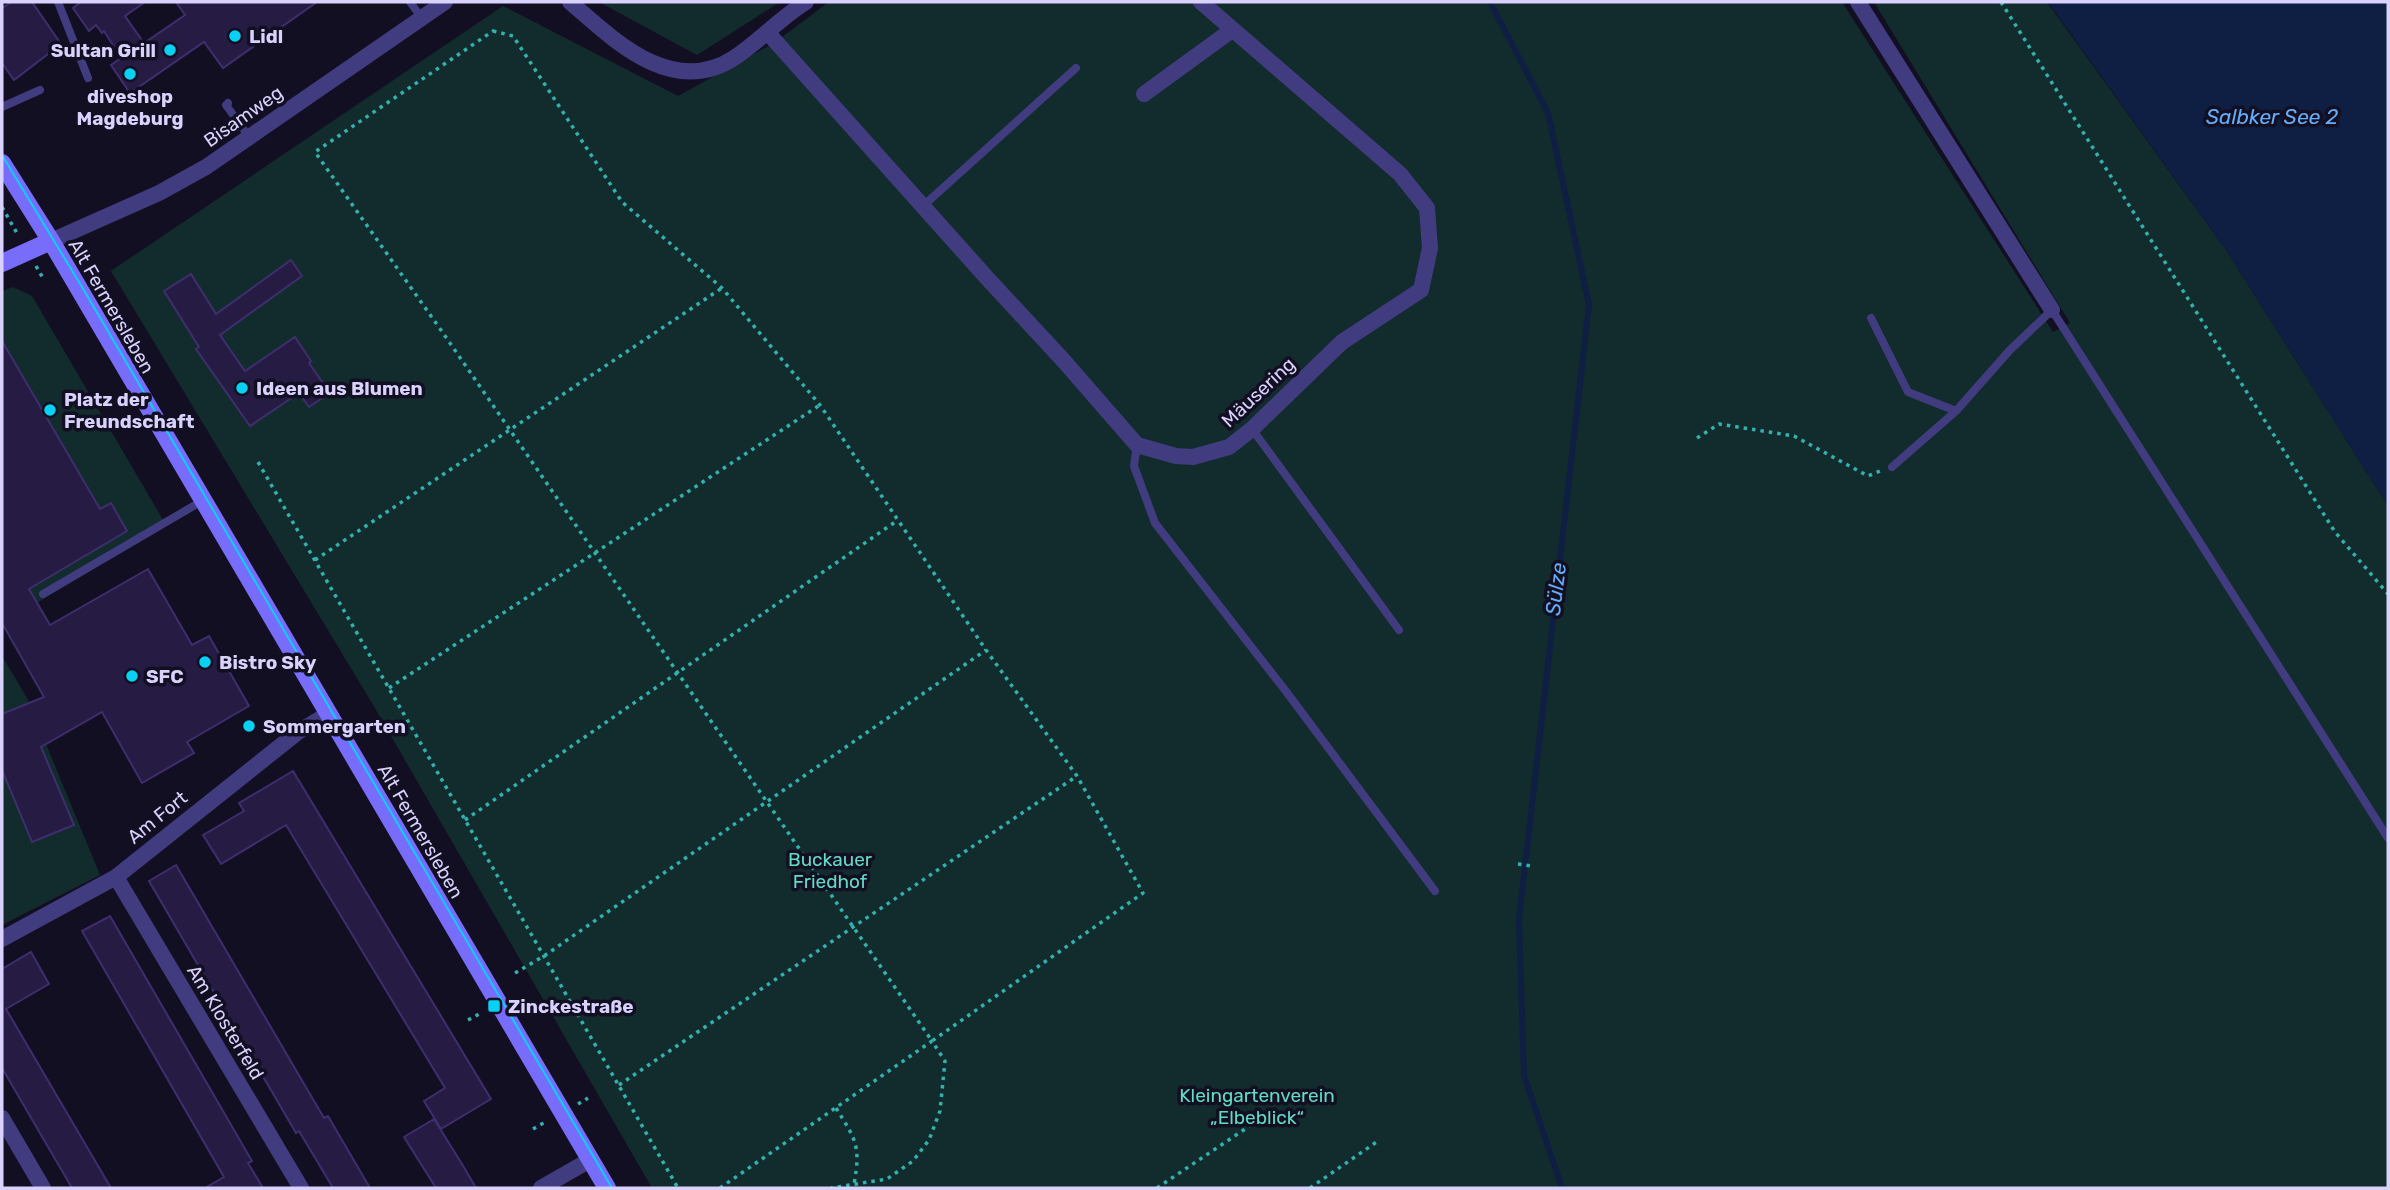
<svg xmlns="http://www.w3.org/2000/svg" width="2390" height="1190" viewBox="0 0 2390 1190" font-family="Rubik,sans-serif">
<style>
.green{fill:#122c2d}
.water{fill:#0e1f43}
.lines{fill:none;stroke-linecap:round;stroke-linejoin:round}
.stream{stroke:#0e1f43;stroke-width:6}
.building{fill:#261c43;stroke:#3e2e6e;stroke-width:2}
.path{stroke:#33b1af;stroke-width:3.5;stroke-dasharray:3.5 5;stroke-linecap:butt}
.lane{stroke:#413c80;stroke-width:8}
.street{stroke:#413c80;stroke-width:16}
.secondary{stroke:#776dfa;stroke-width:18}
.tram{stroke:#09d1f3;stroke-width:2}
.poi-dot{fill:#09d1f3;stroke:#130f23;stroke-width:2.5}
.labels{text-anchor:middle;stroke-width:7;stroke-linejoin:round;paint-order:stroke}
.poi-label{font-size:19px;font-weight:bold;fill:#d9d2fd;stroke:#130f23;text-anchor:start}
.street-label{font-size:19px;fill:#d9d2fd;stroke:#130f23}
.park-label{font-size:19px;fill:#61dbc2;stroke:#130f23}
.water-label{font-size:21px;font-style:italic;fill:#64adf9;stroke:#130f23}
</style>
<rect width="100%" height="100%" fill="#130f23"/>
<path class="green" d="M599,2H780L697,55Z
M829,2H1842L2053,332L2070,323L1874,2H2047L2226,250L2388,506V1188H652L372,703L111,271L503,6L678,96L774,43Z
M13,287L32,296L166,525L2,624V291Z
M2,656L27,698L100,875L2,925Z"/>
<path class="water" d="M2048,2H2388V506L2226,250Z"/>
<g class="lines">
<path class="stream" d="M1490,2L1548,113L1589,305L1519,919L1524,1075L1562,1188"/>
</g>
<path class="building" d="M12,2H32L61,44L14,80L2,63V8Z
M81,2H145L125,16L144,43L185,15L176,2H317L223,68L204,42L130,93L111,65L121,58L104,31L102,33L96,25L89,31L73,8Z
M291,260L302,276L220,335L245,371L295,337L311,361L309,363L330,393L309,407L299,393L250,426L196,349L199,347L164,291L191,274L216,314Z
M2,341L100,509L111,503L127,531L29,589L50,625L148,569L192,645L209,636L249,706L187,742L194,753L142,783L102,712L41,747L74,825L32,842L2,770V714L44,697L2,623Z
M293,771L491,1099L441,1129L424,1101L445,1088L286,825L221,864L203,835L244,811L239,803Z
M176,865L324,1118L328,1116L370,1188H333L299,1131L296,1133L149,881Z
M110,916L252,1161L248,1163L263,1188H205L224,1177L82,931Z
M31,952L49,984L6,1009L111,1188H72L2,1068V969Z
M434,1119L462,1164L476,1188H436L404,1137Z"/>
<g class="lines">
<path class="path" d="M2001,2L2335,532L2388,594
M493,31L513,36L622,202L722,288L820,405L986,650L1077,776L1143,893L932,1041L443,333L315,152Z
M2,207L18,235
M36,266L44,280
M1697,438L1719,424L1794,436L1868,476L1880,471
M258,462L678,1188
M315,560L722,288
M389,688L820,405
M465,820L898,520
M1518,864L1532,866
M515,973L544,956L986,650
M468,1020L483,1012
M619,1085L1077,776
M578,1104L588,1098
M836,1108C856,1140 861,1146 854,1184
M533,1129L547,1121
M720,1188L932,1041L945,1061L940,1111L929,1140L913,1161L887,1179L831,1188
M1157,1188L1260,1119
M1310,1188L1378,1141"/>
<path class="lane" d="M58,2L88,78
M410,2L421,17
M228,103L226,105L249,137
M2,107L40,90
M923,206L1076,68
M1871,318L1908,392L1956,411
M1252,429L1399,630
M1137,445L1134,466L1155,523L1288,694L1435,891
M1892,467L1956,411L2010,350L2052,310L2388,838
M43,594L202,501"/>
<path class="street" d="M570,2C614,40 672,98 734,58C760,41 780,18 806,2
M1858,2L2052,310
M768,33L987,278L1063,360L1137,445L1176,456L1193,457L1229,447L1252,429L1342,342L1421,290L1430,248L1427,208L1400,174L1201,2
M1144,94L1232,30
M51,241L159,193L206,167L445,2
M116,877L301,1188
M2,939L116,877L298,732L328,714
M2,1118L43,1188
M541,1188L590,1160"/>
<path class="secondary" d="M2,163L51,241L607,1188
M2,263L51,241"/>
<path class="tram" d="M2,155L82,287L612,1188"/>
</g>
<g class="poi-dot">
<circle cx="235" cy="36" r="7"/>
<circle cx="170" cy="50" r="7"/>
<circle cx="130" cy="74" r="7"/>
<circle cx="242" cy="388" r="7"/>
<circle cx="50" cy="410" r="7"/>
<circle cx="205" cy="662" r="7"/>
<circle cx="132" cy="676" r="7"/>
<circle cx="249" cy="726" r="7"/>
<rect x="487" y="999" width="14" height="14" rx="3.5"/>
</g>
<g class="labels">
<g class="poi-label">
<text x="249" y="43">Lidl</text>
<text x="156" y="57" text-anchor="end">Sultan Grill</text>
<text x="130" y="103" text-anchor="middle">diveshop<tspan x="130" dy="22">Magdeburg</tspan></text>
<text x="256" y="395">Ideen aus Blumen</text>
<text x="64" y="406">Platz der<tspan x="64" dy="22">Freundschaft</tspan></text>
<text x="219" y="669">Bistro Sky</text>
<text x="146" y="683">SFC</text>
<text x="263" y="733">Sommergarten</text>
<text x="508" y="1013">Zinckestraße</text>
</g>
<g class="street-label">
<text transform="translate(243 116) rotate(-35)" y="7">Bisamweg</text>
<text transform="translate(112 306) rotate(60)" y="7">Alt Fermersleben</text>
<text transform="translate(1258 392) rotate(-43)" y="7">Mäusering</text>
<text transform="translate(157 817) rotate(-39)" y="7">Am Fort</text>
<text transform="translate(421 831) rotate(60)" y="7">Alt Fermersleben</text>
<text transform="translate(226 1022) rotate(59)" y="7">Am Klosterfeld</text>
</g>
<g class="park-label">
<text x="830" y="866">Buckauer<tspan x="830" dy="22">Friedhof</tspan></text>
<text x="1257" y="1102">Kleingartenverein<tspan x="1257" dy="22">„Elbeblick“</tspan></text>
</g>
<g class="water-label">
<text x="2272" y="124">Salbker See 2</text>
<text transform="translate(1556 589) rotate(-83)" y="7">Sülze</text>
</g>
</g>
<rect width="2390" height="1190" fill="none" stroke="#d9d2fd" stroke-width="7"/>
</svg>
